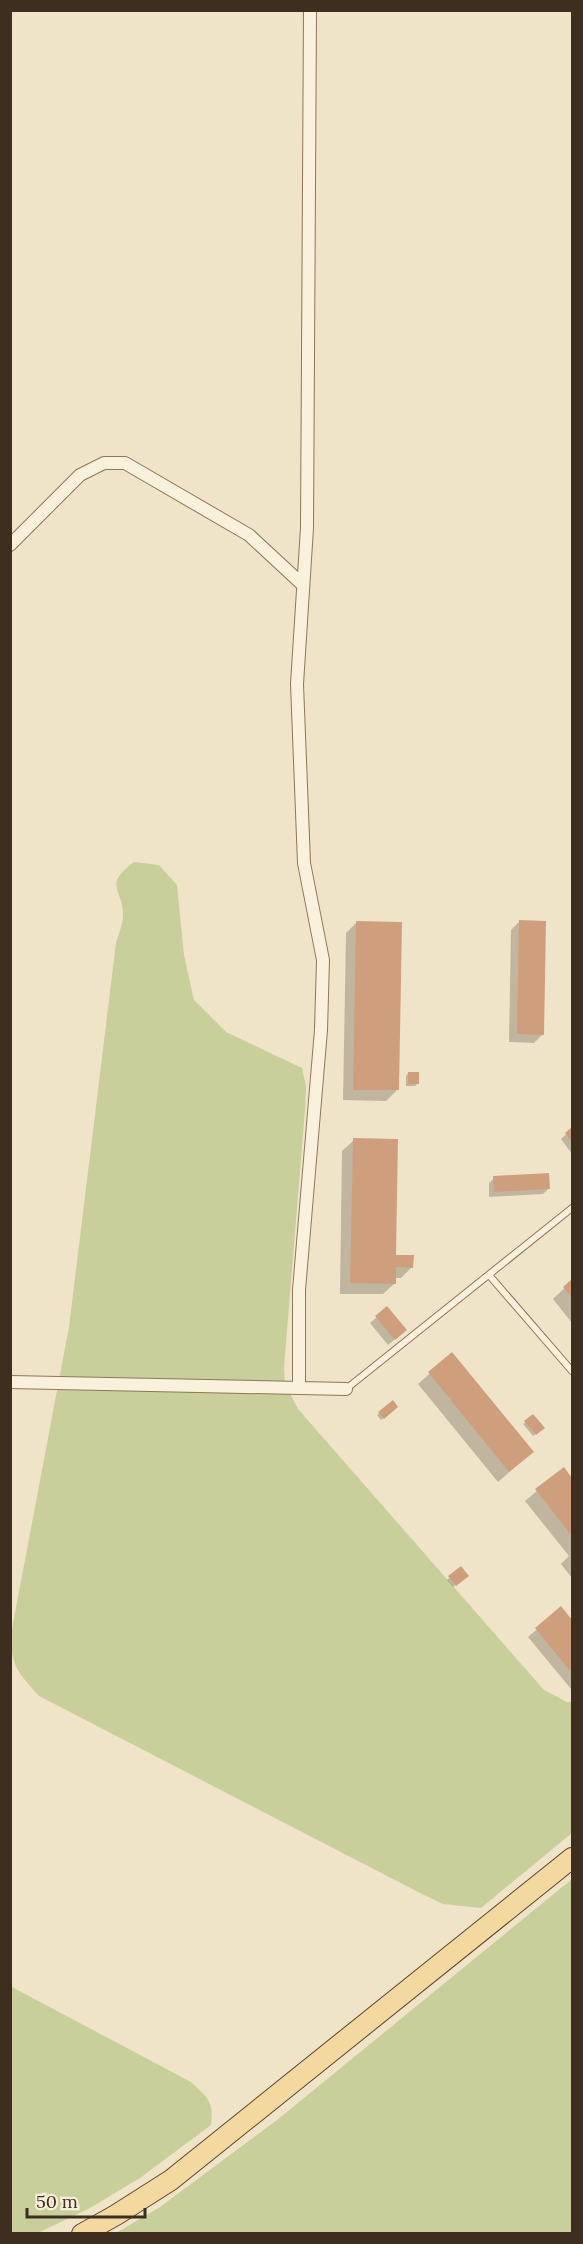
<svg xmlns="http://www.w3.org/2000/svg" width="583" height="2244" viewBox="0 0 583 2244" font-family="Lora,serif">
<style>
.green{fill:#c9cf9b}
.shadow{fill:#0003}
.building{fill:#cf9f7d}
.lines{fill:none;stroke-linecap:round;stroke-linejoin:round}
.lane-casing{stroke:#8d765c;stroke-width:8}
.street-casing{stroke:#8d765c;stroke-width:14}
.primary-casing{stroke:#5b4430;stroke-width:22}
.lane{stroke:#faf1dc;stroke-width:6}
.street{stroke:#faf1dc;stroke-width:12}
.primary{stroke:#f3d9a0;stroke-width:20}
</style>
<rect width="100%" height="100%" fill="#f0e4c8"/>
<path class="green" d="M134,862L159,865L177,885L184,955L194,1000L226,1032L302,1068L306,1086L305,1110L284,1368L285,1384L298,1409L544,1690L567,1702H572V1833L481,1908L443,1904L422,1894L39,1696C18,1672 11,1667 11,1634L69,1327L116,943C118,935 123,924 123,915C123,888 102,886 134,862Z
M572,1879V2233H116L160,2207L277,2120Z
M10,1986L191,2082C208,2098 214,2101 211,2125L140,2178L90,2208L38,2233H11Z"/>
<path class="shadow" d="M357,922L397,1090L386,1101L343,1100L346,933Z
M519,922L543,1034L534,1043L509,1042L511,930Z
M408,1073L417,1084L415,1086H406V1076Z
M572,1129V1154L561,1139Z
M354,1140L395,1256L412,1267L401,1278H395V1283L383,1294H340L342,1151Z
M494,1178L549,1188L543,1194L489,1197V1183Z
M572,1281V1323L553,1299Z
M387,1308L400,1335L388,1345L370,1323Z
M452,1354L532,1452L498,1482L418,1384Z
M392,1402L394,1409L381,1420L377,1415Z
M533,1416L543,1428L533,1436L523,1424Z
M563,1469L572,1480V1578L561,1564L569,1556L525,1501Z
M461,1568L467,1576L453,1587L447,1580Z
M561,1609L572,1623V1688L571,1689L528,1637Z"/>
<path class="building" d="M519,920L546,921L544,1035L517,1034Z
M356,921L402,922L399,1090H353Z
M408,1072H419V1084H408Z
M572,1127V1142L565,1133Z
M353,1138L398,1139L396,1255H414L413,1268L396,1267V1284L350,1283Z
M549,1173L550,1189L494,1192L493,1176Z
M572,1279V1298L563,1287Z
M387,1306L407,1330L395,1340L375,1316Z
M452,1352L534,1452L509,1472L428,1372Z
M393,1400L398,1407L384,1419L378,1412Z
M533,1414L545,1428L536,1435L524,1421Z
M564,1467L572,1478V1536L535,1489Z
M461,1566L469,1576L456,1586L448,1576Z
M561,1606L572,1620V1673L535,1628Z"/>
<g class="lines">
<defs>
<path id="lane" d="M489,1275L572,1371
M346,1389L572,1208"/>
<path id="street" d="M10,545L80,475L104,463H125L249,535L303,585
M10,1382L346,1389
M299,1388V1290L321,1030L323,960L304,863L297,684L307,528L310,10"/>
<path id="primary" d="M82,2234L116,2215L171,2180L572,1858"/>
</defs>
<use href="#lane" class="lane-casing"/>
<use href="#street" class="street-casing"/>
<use href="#primary" class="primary-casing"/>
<use href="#lane" class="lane"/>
<use href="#street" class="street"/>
<use href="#primary" class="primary"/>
</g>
<rect width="583" height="2244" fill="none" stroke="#3d2e20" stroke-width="24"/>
<path d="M27 2208v9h118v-9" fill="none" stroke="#3d2e20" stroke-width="3"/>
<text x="36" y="2208" font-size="18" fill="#3d2e20" stroke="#f7eed8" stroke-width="4.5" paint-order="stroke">50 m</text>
</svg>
